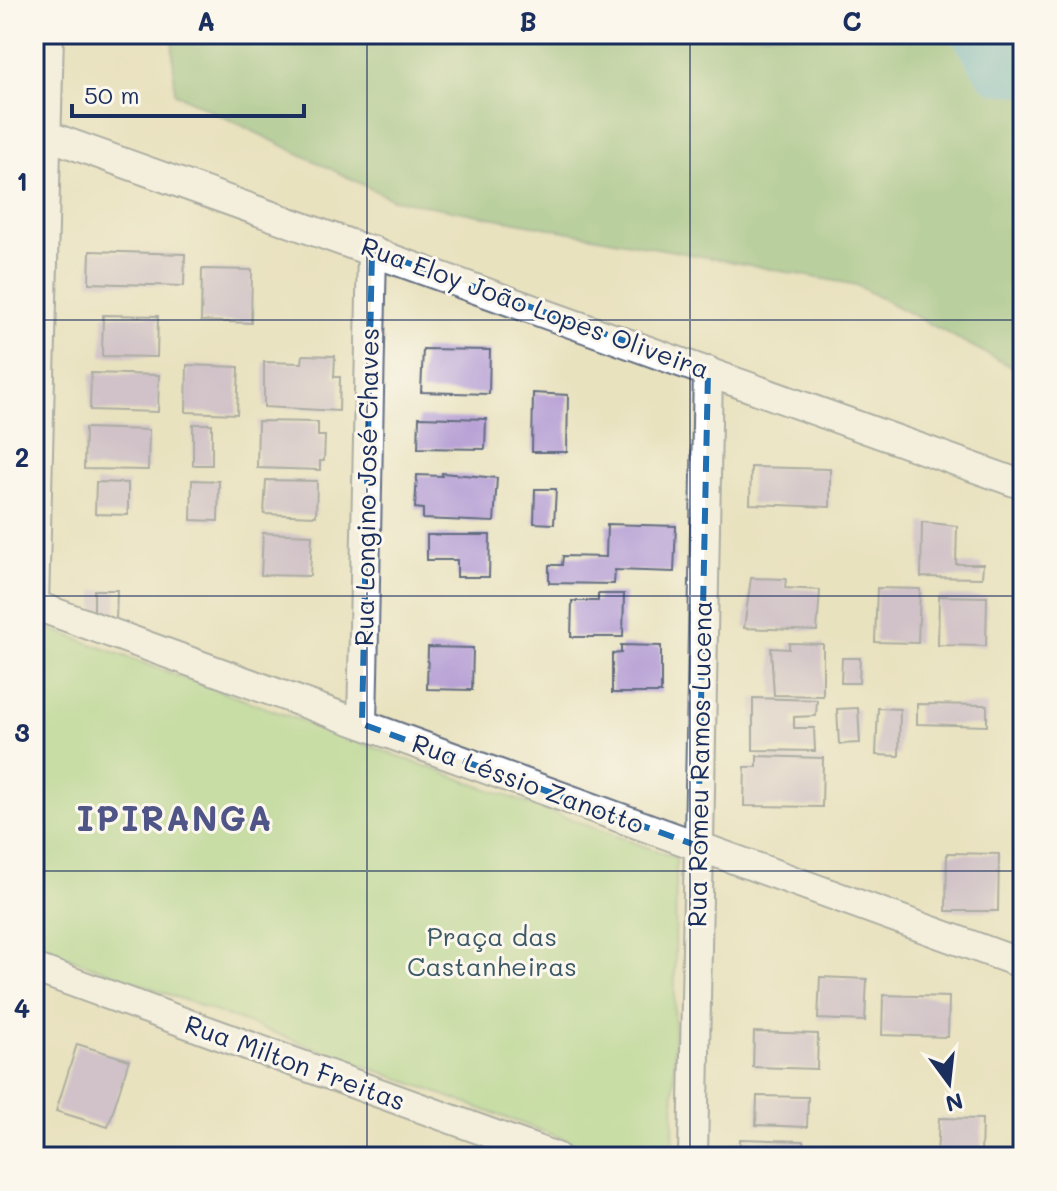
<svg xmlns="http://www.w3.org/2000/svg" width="1057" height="1191" viewBox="0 0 1057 1191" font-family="Mali,sans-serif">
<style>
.green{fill:#a1d788;stroke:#5e8373;stroke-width:2}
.forest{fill:#80b874;stroke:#4e7469;stroke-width:2}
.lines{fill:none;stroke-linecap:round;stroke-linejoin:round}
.river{stroke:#51afcf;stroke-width:56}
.building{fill:#b39bd4}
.street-casing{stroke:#636e80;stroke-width:32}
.street{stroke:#fff;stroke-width:28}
.marked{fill:none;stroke:#1f6fb2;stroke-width:6;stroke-dasharray:16 10;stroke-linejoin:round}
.grid{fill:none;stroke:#1b2f5e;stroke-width:2;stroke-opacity:0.55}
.labels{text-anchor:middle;stroke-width:6;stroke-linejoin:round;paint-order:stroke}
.street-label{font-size:26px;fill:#1b2f5e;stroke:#fbf7ec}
.park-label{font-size:26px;fill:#3c5968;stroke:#fbf7ec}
.district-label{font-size:34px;font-weight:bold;letter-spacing:2px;fill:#505587;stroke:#fbf7ec}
.neatline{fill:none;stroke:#1b2f5e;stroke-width:3}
.grid-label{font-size:26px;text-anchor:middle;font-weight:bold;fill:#1b2f5e}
</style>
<rect width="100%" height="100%" fill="#fbf7ec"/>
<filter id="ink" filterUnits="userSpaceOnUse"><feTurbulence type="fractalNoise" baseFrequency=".0125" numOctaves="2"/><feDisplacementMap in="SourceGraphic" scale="16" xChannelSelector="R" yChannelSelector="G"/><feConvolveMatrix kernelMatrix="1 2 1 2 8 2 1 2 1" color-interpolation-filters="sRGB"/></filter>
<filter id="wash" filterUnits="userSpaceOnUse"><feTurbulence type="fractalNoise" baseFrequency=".006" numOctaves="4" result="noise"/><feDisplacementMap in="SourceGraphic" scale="32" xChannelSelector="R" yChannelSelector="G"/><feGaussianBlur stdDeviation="1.8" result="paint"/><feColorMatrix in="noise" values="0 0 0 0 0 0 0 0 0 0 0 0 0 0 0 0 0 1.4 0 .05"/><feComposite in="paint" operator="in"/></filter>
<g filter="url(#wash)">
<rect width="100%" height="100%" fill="#e9e2bf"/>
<path class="green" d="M34,623L676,858L673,1157H613L34,945Z"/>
<path class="forest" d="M172,34H1023V373L856,285L392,199L175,93Z"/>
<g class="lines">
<path class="river" d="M981,34L1001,67L1023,68"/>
</g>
<g id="blocks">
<path class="building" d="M90,251L185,254L184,286L89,283Z
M202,269L252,270L251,323L201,321Z
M103,315L158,316L157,357L102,356Z
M423,349L490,350L489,394L421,392Z
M303,355L335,356L334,377H340L339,411L264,407V362L302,363Z
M187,365L239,367L237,414L186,412Z
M91,373L159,375L158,412L90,410Z
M533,393L568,395L567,452H532Z
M419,417L486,419L485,449L418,448Z
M258,421L318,422V436H325L324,461H320V470L257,468Z
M193,424H212V465H193Z
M85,428L149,430L148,470L84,469Z
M751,467L830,469V507L750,504Z
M442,473L497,478L494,522L423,519V509L415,508L417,475L442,476Z
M192,480L219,481L218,521L191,520Z
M266,480L317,481L316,516L264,514Z
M96,482L128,483V515L95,514Z
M535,489H556L554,524L534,523Z
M922,522L957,526L956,564H983L982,578L921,577Z
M607,524L676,526L674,572L615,570L614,584L549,583V565H562L563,556L606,557Z
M263,533L312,535L310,576L261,575Z
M427,535H490L489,577H457V560H427Z
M751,578L786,579L785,588L820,590L817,631L744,628Z
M877,588L920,589L918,643L875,642Z
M94,590H117L116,621L94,620Z
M598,594H624L623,637H571L572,601H598Z
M939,596L987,597L986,646L938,645Z
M789,643L823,644V696L774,695L771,648L789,649Z
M621,645L661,646V693H612V654L621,653Z
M428,647L473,648L472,690L427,689Z
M842,658H860L859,683H841Z
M753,698L817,700L816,716L794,717V728H814L815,751L753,750Z
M917,704L987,705V726L917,724Z
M858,708L860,743L839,744L837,709Z
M878,708L900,709L899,756L876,755Z
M757,756L823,758L822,807L744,806L745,767H757Z
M947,853L999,854L998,911H946Z
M820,977L867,979L865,1021L818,1019Z
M883,995L949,997L948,1037L882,1035Z
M754,1032L818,1034L817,1069L753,1067Z
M77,1044L129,1060L108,1127L56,1111Z
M757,1096L808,1097L807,1127L756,1125Z
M939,1118L982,1119L981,1157H937Z
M740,1139L804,1141L803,1157H740Z"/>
</g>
</g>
<g filter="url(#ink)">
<use href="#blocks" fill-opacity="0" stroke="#636e80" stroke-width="2"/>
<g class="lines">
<defs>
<path id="street" d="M46,135L1023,485
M34,605L1023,964
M34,605L49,34
M362,724L372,250
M34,968L556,1157
M693,1157L708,371"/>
</defs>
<use href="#street" class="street-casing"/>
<use href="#street" class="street"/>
</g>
</g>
<path d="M0 0H1057V1191H0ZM372,250L708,371L698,846L362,724Z" fill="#e9e2bf" fill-opacity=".55" fill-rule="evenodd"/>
<path class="marked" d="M372,250L708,371L698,846L362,724Z"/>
<path class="grid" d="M367,34V1157M690,34V1157M34,320H1023M34,596H1023M34,871H1023"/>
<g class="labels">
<g class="street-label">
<text transform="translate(535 308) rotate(20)" y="9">Rua Eloy João Lopes Oliveira</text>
<text transform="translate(367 487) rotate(-89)" y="9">Rua Longino José Chaves</text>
<text transform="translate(700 764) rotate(-89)" y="9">Rua Romeu Ramos Lucena</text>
<text transform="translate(528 784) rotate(20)" y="9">Rua Léssio Zanotto</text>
<text transform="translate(295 1063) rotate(20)" y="9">Rua Milton Freitas</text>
</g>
<g class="park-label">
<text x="492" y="946">Praça das<tspan x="492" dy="30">Castanheiras</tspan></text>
</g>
<g class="district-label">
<text x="175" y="831">IPIRANGA</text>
</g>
</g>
<rect width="1057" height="1191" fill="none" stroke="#fbf7ec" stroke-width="88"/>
<g transform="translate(949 1083) rotate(165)" stroke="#fbf7ec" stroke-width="6" paint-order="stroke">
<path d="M0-6L14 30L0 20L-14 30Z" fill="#1b2f5e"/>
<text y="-12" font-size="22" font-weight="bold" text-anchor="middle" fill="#1b2f5e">N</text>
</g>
<path d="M72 104v12h232v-12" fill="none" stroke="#1b2f5e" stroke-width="4"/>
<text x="84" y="104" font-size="24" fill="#1b2f5e" stroke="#fbf7ec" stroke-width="6" paint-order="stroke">50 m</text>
<rect x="44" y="44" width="969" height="1103" class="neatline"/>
<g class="grid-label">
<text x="206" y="31">A</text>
<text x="528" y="31">B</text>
<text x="852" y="31">C</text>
<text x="22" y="191">1</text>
<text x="22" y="467">2</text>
<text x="22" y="742">3</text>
<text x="22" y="1018">4</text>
</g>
</svg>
